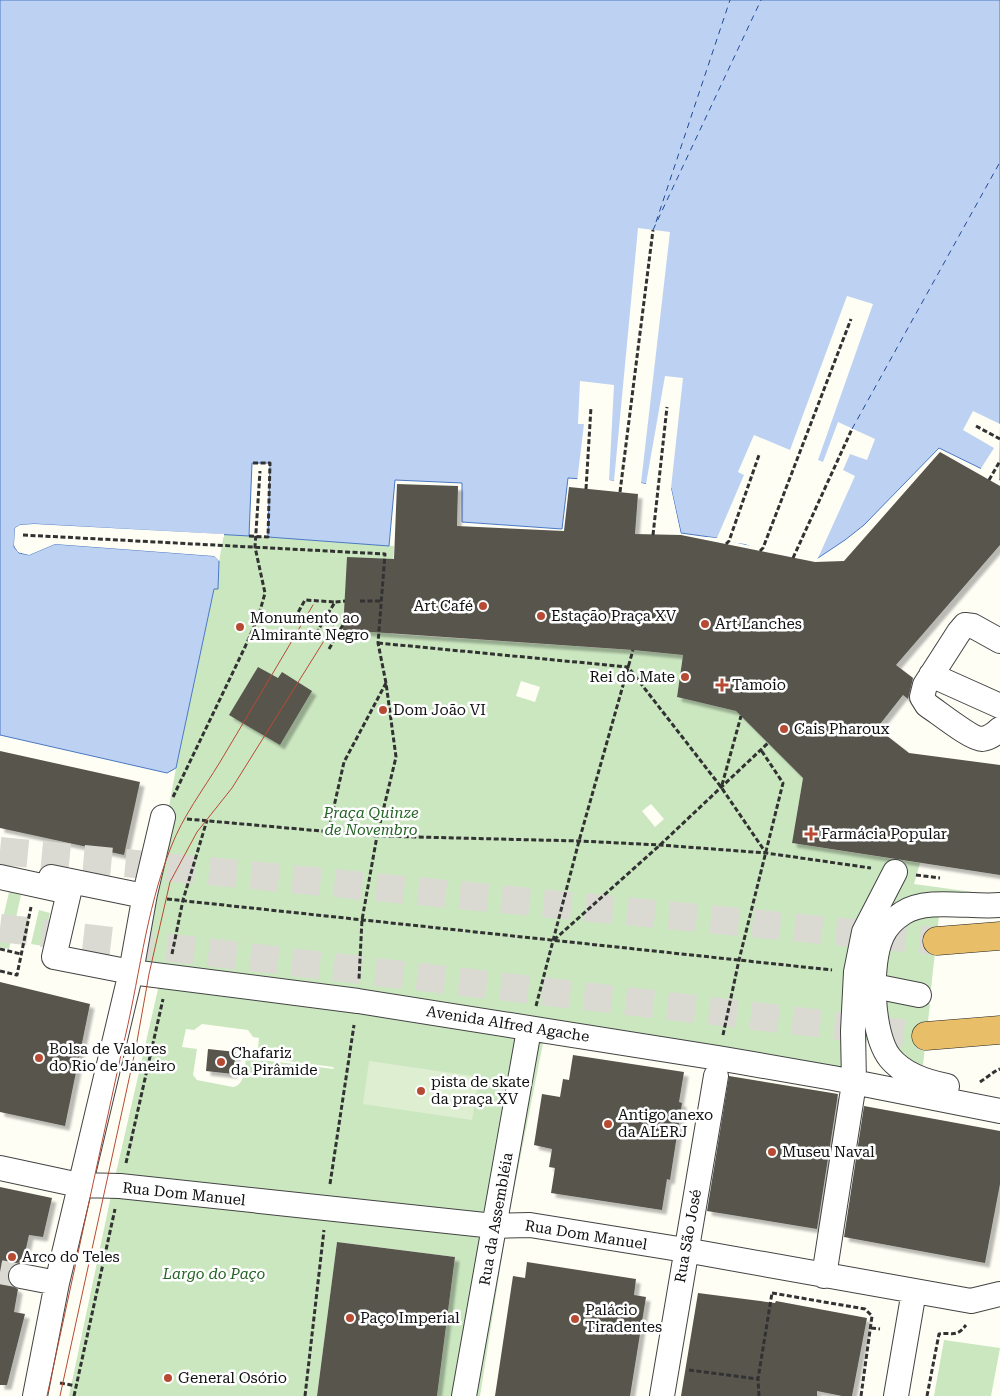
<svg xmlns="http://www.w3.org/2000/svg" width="1000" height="1396" viewBox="0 0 1000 1396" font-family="'Roboto Serif',serif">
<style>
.green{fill:#cbe7c0;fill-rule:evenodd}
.pitch{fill:#deefd1}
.water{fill:#bdd2f2;stroke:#4a78c3}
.pier{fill:#fefef5}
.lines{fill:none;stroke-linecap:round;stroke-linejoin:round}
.ferry{stroke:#234b99;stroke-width:1;stroke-dasharray:6 5;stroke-linecap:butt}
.building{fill:#58544d;filter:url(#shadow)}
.minor-tunnel{stroke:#dadad3;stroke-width:24;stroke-dasharray:24 12;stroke-linecap:butt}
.highway-tunnel{stroke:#dadad3;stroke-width:28;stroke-dasharray:28 14;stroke-linecap:butt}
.minor-casing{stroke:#434343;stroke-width:26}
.highway-casing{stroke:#212121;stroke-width:29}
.path{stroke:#323232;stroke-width:3;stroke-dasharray:5 2.5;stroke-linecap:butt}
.minor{stroke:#fff;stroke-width:24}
.highway{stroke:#e8bf68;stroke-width:28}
.tram{stroke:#b64a33;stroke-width:1}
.poi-dot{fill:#b64a33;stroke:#fff;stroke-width:2}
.labels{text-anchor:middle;stroke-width:5;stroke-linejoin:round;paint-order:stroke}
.poi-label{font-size:15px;fill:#101010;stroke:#fff;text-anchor:start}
.park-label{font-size:15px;font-style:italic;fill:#256426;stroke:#fff}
.street-label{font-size:15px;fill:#101010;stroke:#fff}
</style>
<defs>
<filter id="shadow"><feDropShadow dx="4.5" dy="4.5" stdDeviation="1" flood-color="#0004"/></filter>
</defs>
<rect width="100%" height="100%" fill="#fefef5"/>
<path class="green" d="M224,534L394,546L391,634L633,650L683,655L677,697L736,711L803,778L792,843L920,863L914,884L980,893L978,896L900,906L869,1026L859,1092L717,1069L543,1043L507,1225L480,1396H437L455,1257L337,1242L317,1396H69L113,1186L161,976L163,964L141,961L176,768L214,589L218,588L219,561ZM521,681L540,687L535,702L516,696ZM651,804L664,819L655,827L642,811ZM202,1024L248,1030L253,1037L259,1038L257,1057L333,1067L334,1069L246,1058C244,1069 245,1085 233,1087L197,1080L193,1075L197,1049L182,1047L186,1029L194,1030Z
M9,892L21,895L9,949L0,947V931Z
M39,910L50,913L43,946L31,944Z
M924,915H939L931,989L884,980L883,962L895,934L906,923Z
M887,1000L930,1004L923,1065C893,1063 885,1025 887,1000Z
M944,1340L1000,1348L991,1396H934Z"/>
<path class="pitch" d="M369,1061L479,1077L472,1120L363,1104Z"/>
<path class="water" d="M0,0H1000V480L982,469L939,448L864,525L845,540L818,558L794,555L717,538L681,533L671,488L641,483L568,478L562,529L462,522V483L395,480L389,546L268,537L270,463H252L249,536L34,524L20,525L15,528L14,547L19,553L29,555L55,544L214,556L219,561L218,589H214L176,768L167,773L0,735Z"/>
<path class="pier" d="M638,228L670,232L641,483L646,484L665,376L683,378L671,488L681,535L679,533L669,490L613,484L577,482L584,424H578L580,381L614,385L609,480L614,481Z
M847,296L873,304L818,460L823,462L838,422L875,439L867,460L850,454L843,470L855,476L818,558L816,560L794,557L762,551L745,544L702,539L705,537L717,538L744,475L738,472L754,435L790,450Z
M973,411L1000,424L999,482L980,470L994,448L963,430Z
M34,524L224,534V537L34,526L21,527L18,530L17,535L16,546L20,550L29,552L55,542L215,554L220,558L219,561L214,556L55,544L29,555L18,552L14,545L15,528L20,525Z"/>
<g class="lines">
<path class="ferry" d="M656,222L730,0
M653,230L761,0
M852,429L1000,162"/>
</g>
<path class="building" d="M940,452L1000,486V545L896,665L913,678L908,699L903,695L877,728L909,753L1000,765V875L792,843L803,778L736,711L677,697L683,655L633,650L343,630L347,557L394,559L397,484L458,486L457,526L564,531L569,487L638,494L635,534L681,535L815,562L844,561Z
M258,667L278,678L282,672L312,691L280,745L229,715Z
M0,751L140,782L124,855L0,828Z
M0,982L90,1004L65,1126L0,1112Z
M208,1049L236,1052L233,1074L206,1071Z
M573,1055L684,1072L679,1102L682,1103L670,1180L667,1179L662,1210L551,1193L555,1168L549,1167L552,1149L534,1145L542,1094L560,1097L563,1079L569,1080Z
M729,1076L838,1094L817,1229L707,1211Z
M864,1106L1000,1131V1184L985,1263L844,1237Z
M0,1187L52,1198L43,1237L29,1235L23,1262L16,1263L11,1267L8,1273V1281L12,1286L18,1289L14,1312L25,1314L7,1385H0Z
M337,1242L455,1257L437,1396H317Z
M527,1262L636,1279L634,1295L646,1297L630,1396H495L513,1276L525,1278Z
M698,1293L775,1303L776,1301L867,1318L852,1396H842L817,1391V1396H681Z"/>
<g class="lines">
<path class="minor-tunnel" d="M0,1272L21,1276"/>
<path class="highway-tunnel" d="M0,851L937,941
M0,928L926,1036"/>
<defs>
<path id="minor" d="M1000,641L973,626L965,625L959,632L925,685L922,697L927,705C938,712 971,739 982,739C989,738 995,734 1000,729
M931,675L1000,706
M0,877L69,892L54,957L131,972L358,1001L718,1058L833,1078L1000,1111
M51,877L144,896
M874,986L919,995
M947,1086C926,1082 904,1075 890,1058C871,1034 869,963 882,936C886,927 895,918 903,913C927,897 971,908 1000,905
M853,1091L854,1082L853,1031L856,972L864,932L895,872
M0,1168L79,1185L120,1186L494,1226L530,1225L685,1250L971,1301L1000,1294
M21,1276L57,1283
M824,1276L852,1096
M35,1396L57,1283L131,972L145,894L163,817
M464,1396L527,1041
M662,1396L716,1076
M896,1396L914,1291"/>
<path id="highway" d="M937,941L1000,936
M926,1036L1000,1030"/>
</defs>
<use href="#minor" class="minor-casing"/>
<use href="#highway" class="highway-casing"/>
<path class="path" d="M976,426L1000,439
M989,480L1000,461
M586,489L591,407
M620,492L653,230
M23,535L385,554L378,643L386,683L396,757L377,836L362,920L359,979
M653,535L667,407
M249,536L268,537L270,463H251
M726,544L729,541L759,455
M760,551L763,548L851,319
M793,558L852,429
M360,601H381
M291,625L305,600L335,602
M312,640L335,602L345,601
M378,643L628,667L721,787L766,853
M329,649L343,625
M722,785L741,716
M173,797L245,647L258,618L265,593L255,547L260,471
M187,819L377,836L579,841L660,845L766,853L871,868
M328,833L344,762L386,683
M916,875L940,878
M167,899L832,970
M554,940L660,845L768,743
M0,949L21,954
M172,954L183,900L207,820
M0,971L17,975L31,907
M536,1006L579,841L633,650
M723,1035L739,960L783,783L761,750
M980,1082L997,1070L1000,1069
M126,1163L163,999
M330,1184L354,1025
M772,1293L865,1309L872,1316L861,1396
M871,1328L880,1329
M689,1370L758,1379
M60,1383L77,1386
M74,1396L115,1209
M305,1396L324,1230
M759,1396L758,1379L772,1293
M927,1396L939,1334C953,1332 956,1338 966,1325"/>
<use href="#minor" class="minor"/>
<use href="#highway" class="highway"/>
<path class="tram" d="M47,1396L122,1050C139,983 145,912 171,847C183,816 203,790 220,762C251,710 282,658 313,605
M60,1396L136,1047L149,974L170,882L197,832L232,788L337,620"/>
</g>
<g class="poi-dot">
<circle cx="483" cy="606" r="5"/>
<circle cx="541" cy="616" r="5"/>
<circle cx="705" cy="624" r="5"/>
<circle cx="240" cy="627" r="5"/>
<circle cx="685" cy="677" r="5"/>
<path d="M719.5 677.5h5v5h5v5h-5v5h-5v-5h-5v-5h5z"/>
<circle cx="383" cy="710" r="5"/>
<circle cx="784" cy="729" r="5"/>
<path d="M808.5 826.5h5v5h5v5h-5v5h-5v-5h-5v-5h5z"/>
<circle cx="39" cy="1058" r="5"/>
<circle cx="221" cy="1062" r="5"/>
<circle cx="421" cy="1091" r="5"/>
<circle cx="608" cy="1124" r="5"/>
<circle cx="772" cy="1152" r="5"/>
<circle cx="12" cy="1257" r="5"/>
<circle cx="350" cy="1318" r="5"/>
<circle cx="575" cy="1319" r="5"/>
<circle cx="168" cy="1378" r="5"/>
</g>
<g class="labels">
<g class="poi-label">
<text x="473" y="611" text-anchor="end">Art Café</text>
<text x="551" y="621">Estação Praça XV</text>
<text x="250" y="623">Monumento ao<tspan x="250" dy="17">Almirante Negro</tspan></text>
<text x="715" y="629">Art Lanches</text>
<text x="675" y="682" text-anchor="end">Rei do Mate</text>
<text x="732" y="690">Tamoio</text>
<text x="393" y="715">Dom João VI</text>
<text x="794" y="734">Cais Pharoux</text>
<text x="821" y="839">Farmácia Popular</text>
<text x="49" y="1054">Bolsa de Valores<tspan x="49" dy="17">do Rio de Janeiro</tspan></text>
<text x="231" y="1058">Chafariz<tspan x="231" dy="17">da Pirâmide</tspan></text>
<text x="431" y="1087">pista de skate<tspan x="431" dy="17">da praça XV</tspan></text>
<text x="618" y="1120">Antigo anexo<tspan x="618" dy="17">da ALERJ</tspan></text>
<text x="782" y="1157">Museu Naval</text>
<text x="22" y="1262">Arco do Teles</text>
<text x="585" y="1315">Palácio<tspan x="585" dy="17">Tiradentes</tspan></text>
<text x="360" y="1323">Paço Imperial</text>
<text x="178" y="1383">General Osório</text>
</g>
<g class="park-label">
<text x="371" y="818">Praça Quinze<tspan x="371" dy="17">de Novembro</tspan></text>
<text x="214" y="1279">Largo do Paço</text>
</g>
<g class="street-label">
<text transform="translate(508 1024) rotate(9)" y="5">Avenida Alfred Agache</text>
<text transform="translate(184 1194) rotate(6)" y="5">Rua Dom Manuel</text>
<text transform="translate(496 1219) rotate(-80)" y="5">Rua da Assembléia</text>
<text transform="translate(586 1235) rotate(9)" y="5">Rua Dom Manuel</text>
<text transform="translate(688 1236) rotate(-80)" y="5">Rua São José</text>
</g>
</g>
</svg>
